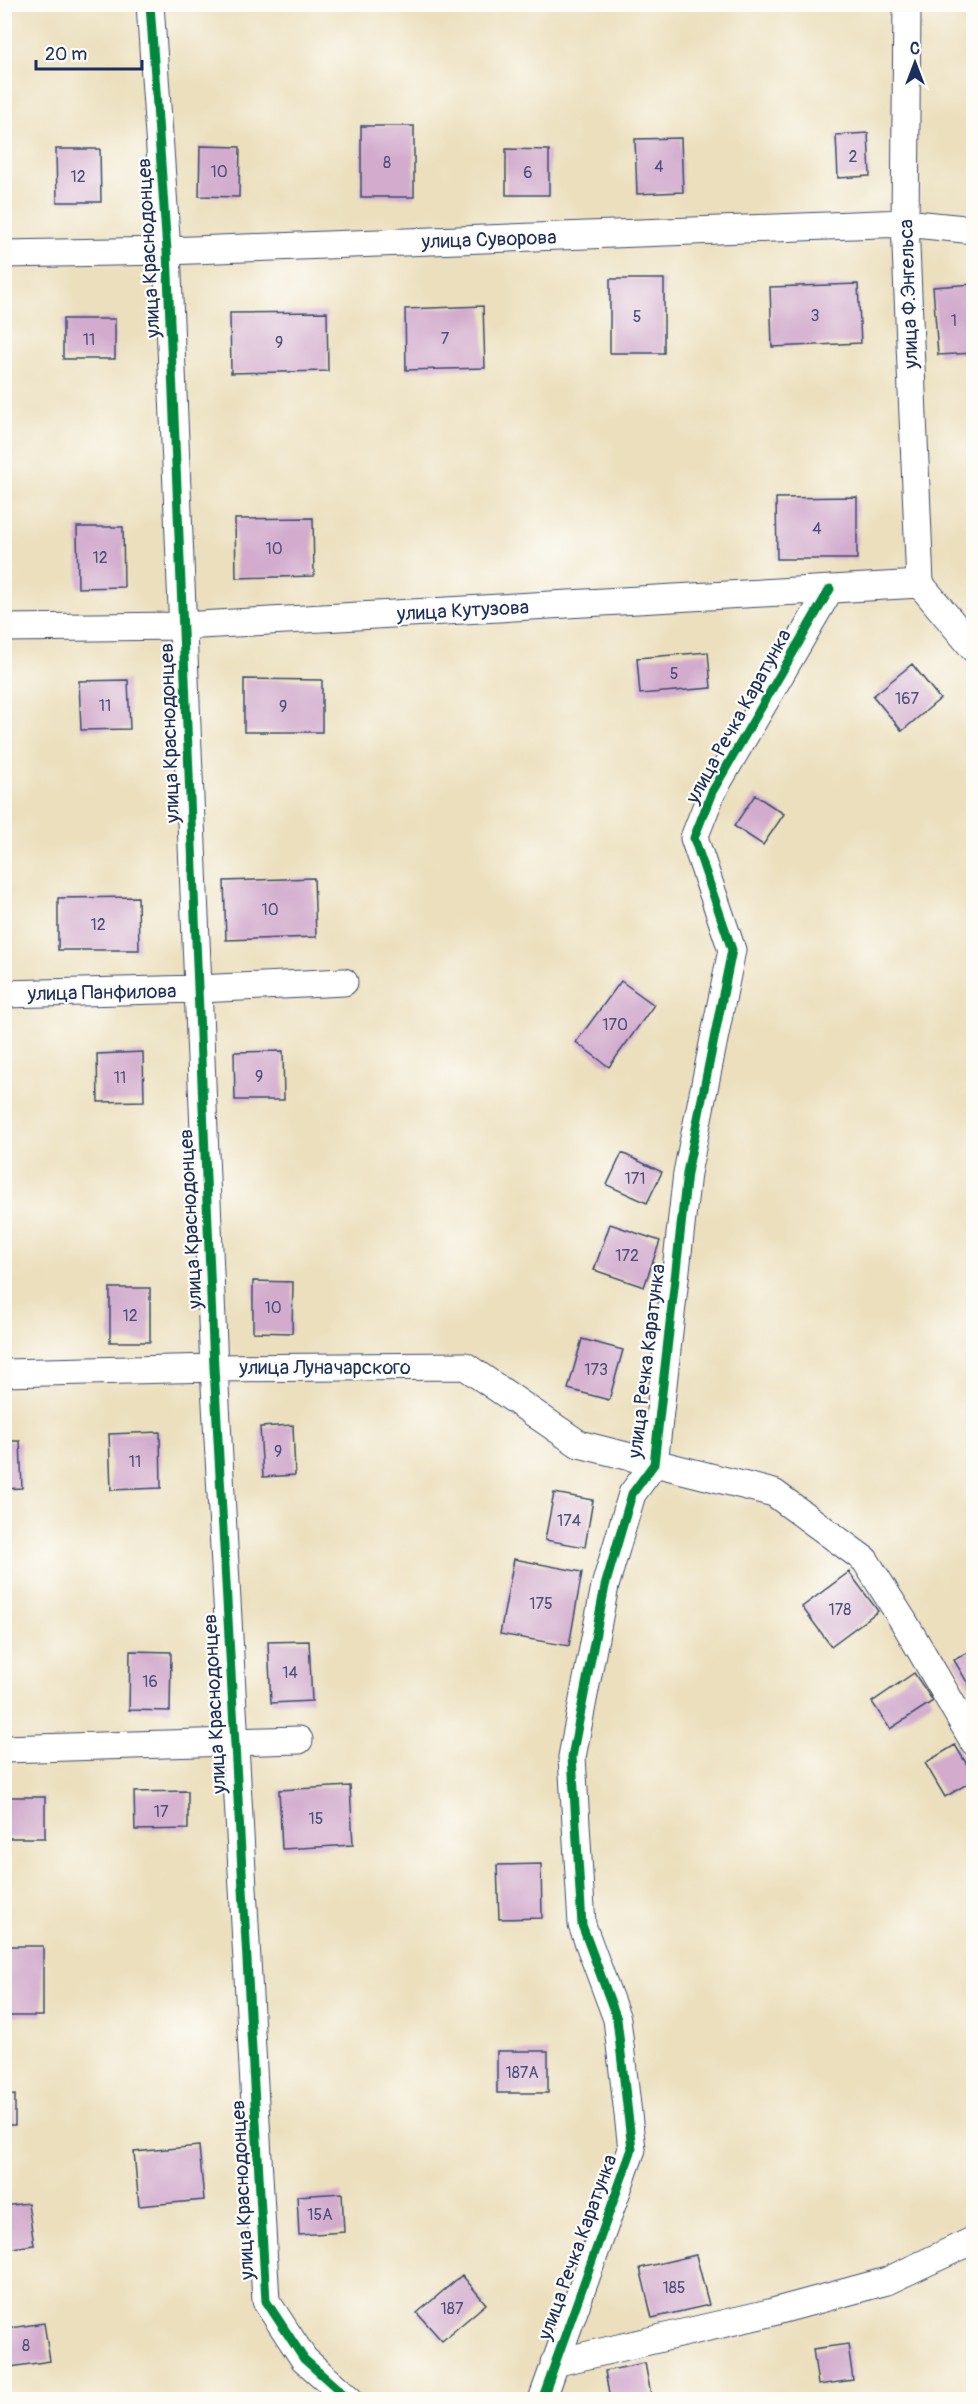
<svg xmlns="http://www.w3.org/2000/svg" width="978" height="2404" viewBox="0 0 978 2404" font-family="Pangolin,sans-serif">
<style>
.building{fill:#d2abcd}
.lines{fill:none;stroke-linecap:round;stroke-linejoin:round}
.street-casing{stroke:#3a496c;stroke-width:29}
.street{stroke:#fff;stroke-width:27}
.cycleway-casing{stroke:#fdfcf7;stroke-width:13}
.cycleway{stroke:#00873e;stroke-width:9}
.labels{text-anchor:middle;stroke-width:4.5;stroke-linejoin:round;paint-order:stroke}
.number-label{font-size:16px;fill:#494e7a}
.street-label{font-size:20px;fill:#1b2f5e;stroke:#fdfcf7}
</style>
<rect width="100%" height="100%" fill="#fdfcf7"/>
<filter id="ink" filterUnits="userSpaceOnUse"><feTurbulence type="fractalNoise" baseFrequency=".0167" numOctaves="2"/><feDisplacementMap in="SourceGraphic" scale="12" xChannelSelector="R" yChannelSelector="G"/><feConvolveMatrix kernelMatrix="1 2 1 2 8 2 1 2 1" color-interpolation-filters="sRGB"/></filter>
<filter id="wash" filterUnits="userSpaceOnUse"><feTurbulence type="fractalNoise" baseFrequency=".008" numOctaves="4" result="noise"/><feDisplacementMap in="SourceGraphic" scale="24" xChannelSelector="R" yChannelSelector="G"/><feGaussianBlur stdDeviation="1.35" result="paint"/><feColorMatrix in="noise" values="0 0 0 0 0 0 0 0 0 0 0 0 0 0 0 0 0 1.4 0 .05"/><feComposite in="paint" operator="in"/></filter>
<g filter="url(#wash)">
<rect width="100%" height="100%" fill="#ebdfbd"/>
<g id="blocks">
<path class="building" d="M361,126H414V197H361Z
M868,133L870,176L838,178L836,135Z
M681,138L683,192L637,194L635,139Z
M200,146L240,147L239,197L199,196Z
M56,149H100L101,202H57Z
M506,149L549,150V195H506Z
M610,279H664V353H610Z
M858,284L861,343L772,347L770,287Z
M974,284V353L938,355L933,287Z
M483,306L485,368L406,370L405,309Z
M327,312L328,371L231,373L230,313Z
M63,319H115V359H63Z
M857,497V559H777L776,498Z
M313,518L314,576L236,578L235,519Z
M77,527H123L124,587L78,588Z
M708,652L711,688L640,694L637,658Z
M912,664L940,699L902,731L873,696Z
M244,679L322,680V732H244Z
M128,680L130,729L81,730L79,681Z
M755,795L784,814L763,845L734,826Z
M314,878L316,937L226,940L224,881Z
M138,897L139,950H58V898Z
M621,981L654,1005L609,1067L576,1042Z
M283,1051L284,1100H235L234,1052Z
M143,1052L144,1101L98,1102L97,1054Z
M622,1153L662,1172L647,1203L607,1185Z
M610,1224L660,1241L644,1287L594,1270Z
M253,1281L293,1282L292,1333L253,1332Z
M110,1288H150V1342H110Z
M582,1339L623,1350L609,1400L568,1389Z
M293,1425L295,1475L263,1477L260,1427Z
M160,1432L161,1488L111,1490L109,1434Z
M4,1441H20L22,1488L4,1489Z
M554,1493L593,1500L585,1547L545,1540Z
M514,1559L582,1572L569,1646L500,1634Z
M849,1572L878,1611L831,1646L802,1607Z
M309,1641L312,1701L271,1703L268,1642Z
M974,1649V1694L954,1660Z
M130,1651L171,1652L170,1711L129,1710Z
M914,1673L933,1701L890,1729L872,1702Z
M955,1745L974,1776V1780L945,1797L925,1763Z
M350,1786L353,1845L282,1849L279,1790Z
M188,1791V1829L135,1830L134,1792Z
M4,1797H45V1838H4Z
M541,1864L542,1918L499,1919L497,1865Z
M4,1946H43V2016H4Z
M497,2051H548V2093H497Z
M15,2095V2125H4V2096Z
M199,2146L204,2200L139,2206L134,2152Z
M342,2193L344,2232L299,2235L297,2196Z
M28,2203L34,2245L4,2249V2206Z
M696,2255L709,2305L652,2318L640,2268Z
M462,2275L486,2304L442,2341L417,2313Z
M44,2323L50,2361L4,2368V2329Z
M848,2344L853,2380L818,2385L813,2349Z
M645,2363L652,2400H610L605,2371Z"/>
</g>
</g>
<g filter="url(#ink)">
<use href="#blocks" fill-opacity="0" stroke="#3a496c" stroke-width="1.5"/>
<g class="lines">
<defs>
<path id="street" d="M150,4L167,251L214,1368L266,2301L304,2359L350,2400
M907,4L905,223L920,584
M4,254L167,251L905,223L974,230
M920,584L974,649
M4,628L182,626L920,584
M4,994L198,989L344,982
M4,1373L214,1368L465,1366L579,1444L774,1493L865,1560L904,1622L974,1742
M4,1749L299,1740
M554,2363L769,2313L887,2281L974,2240
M542,2400L632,2149L617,2019L582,1925L572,1757L605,1586L632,1494L654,1464L687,1173L732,950L694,838L712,792L830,589"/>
</defs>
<use href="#street" class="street-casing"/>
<use href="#street" class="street"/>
<defs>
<path id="cycleway" d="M150,4L167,251L214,1368L266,2301L304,2359L350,2400
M542,2400L632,2149L617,2019L582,1925L572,1757L605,1586L632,1494L654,1464L687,1173L732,950L694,838L712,792L830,589"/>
</defs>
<use href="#cycleway" class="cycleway-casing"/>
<use href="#cycleway" class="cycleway"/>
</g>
</g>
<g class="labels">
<g class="number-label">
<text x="853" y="162">2</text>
<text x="387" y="168">8</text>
<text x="659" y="172">4</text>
<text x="219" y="177">10</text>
<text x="528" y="178">6</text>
<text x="78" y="182">12</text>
<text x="815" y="321">3</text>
<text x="637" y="322">5</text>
<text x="954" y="326">1</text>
<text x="445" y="344">7</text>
<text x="89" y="345">11</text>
<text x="279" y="348">9</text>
<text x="817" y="534">4</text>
<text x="274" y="554">10</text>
<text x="100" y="563">12</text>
<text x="674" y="679">5</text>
<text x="907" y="704">167</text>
<text x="105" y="711">11</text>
<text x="283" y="712">9</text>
<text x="270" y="915">10</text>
<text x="98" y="930">12</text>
<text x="615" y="1030">170</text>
<text x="259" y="1082">9</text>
<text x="120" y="1083">11</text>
<text x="635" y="1184">171</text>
<text x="627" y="1261">172</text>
<text x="273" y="1313">10</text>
<text x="130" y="1321">12</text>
<text x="596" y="1375">173</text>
<text x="278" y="1457">9</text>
<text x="135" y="1467">11</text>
<text x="569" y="1526">174</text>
<text x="541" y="1609">175</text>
<text x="840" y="1615">178</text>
<text x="290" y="1678">14</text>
<text x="150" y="1687">16</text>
<text x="161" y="1817">17</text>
<text x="316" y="1824">15</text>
<text x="522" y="2078">187А</text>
<text x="320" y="2220">15А</text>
<text x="674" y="2293">185</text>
<text x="452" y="2314">187</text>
<text x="26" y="2351">8</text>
</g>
<g class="street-label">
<text transform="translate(489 239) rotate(-2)" y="7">улица Суворова</text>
<text transform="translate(148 248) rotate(-93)" y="7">улица Краснодонцев</text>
<text transform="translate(908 294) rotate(-92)" y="7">улица Ф.Энгельса</text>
<text transform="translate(463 610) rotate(-3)" y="7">улица Кутузова</text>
<text transform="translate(738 716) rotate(-61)" y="7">улица Речка Каратунка</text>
<text transform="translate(169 733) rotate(-92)" y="7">улица Краснодонцев</text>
<text transform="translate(102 992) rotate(-1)" y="7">улица Панфилова</text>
<text transform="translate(190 1219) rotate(-93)" y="7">улица Краснодонцев</text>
<text transform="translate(646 1361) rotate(-83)" y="7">улица Речка Каратунка</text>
<text x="325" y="1374">улица Луначарского</text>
<text transform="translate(214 1704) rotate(-93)" y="7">улица Краснодонцев</text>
<text transform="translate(242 2190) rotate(-93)" y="7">улица Краснодонцев</text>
<text transform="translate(577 2247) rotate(-70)" y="7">улица Речка Каратунка</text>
</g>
</g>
<rect width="978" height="2404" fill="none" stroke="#fdfcf7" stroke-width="24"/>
<g transform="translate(915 63)" stroke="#fdfcf7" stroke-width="4.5" paint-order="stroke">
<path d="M0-4.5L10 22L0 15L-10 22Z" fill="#1b2f5e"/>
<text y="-9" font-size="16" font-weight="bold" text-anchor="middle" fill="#1b2f5e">С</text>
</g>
<path d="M36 60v9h106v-9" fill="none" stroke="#1b2f5e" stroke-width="3"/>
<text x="45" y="60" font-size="18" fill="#1b2f5e" stroke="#fdfcf7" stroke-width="4.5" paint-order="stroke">20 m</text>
</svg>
